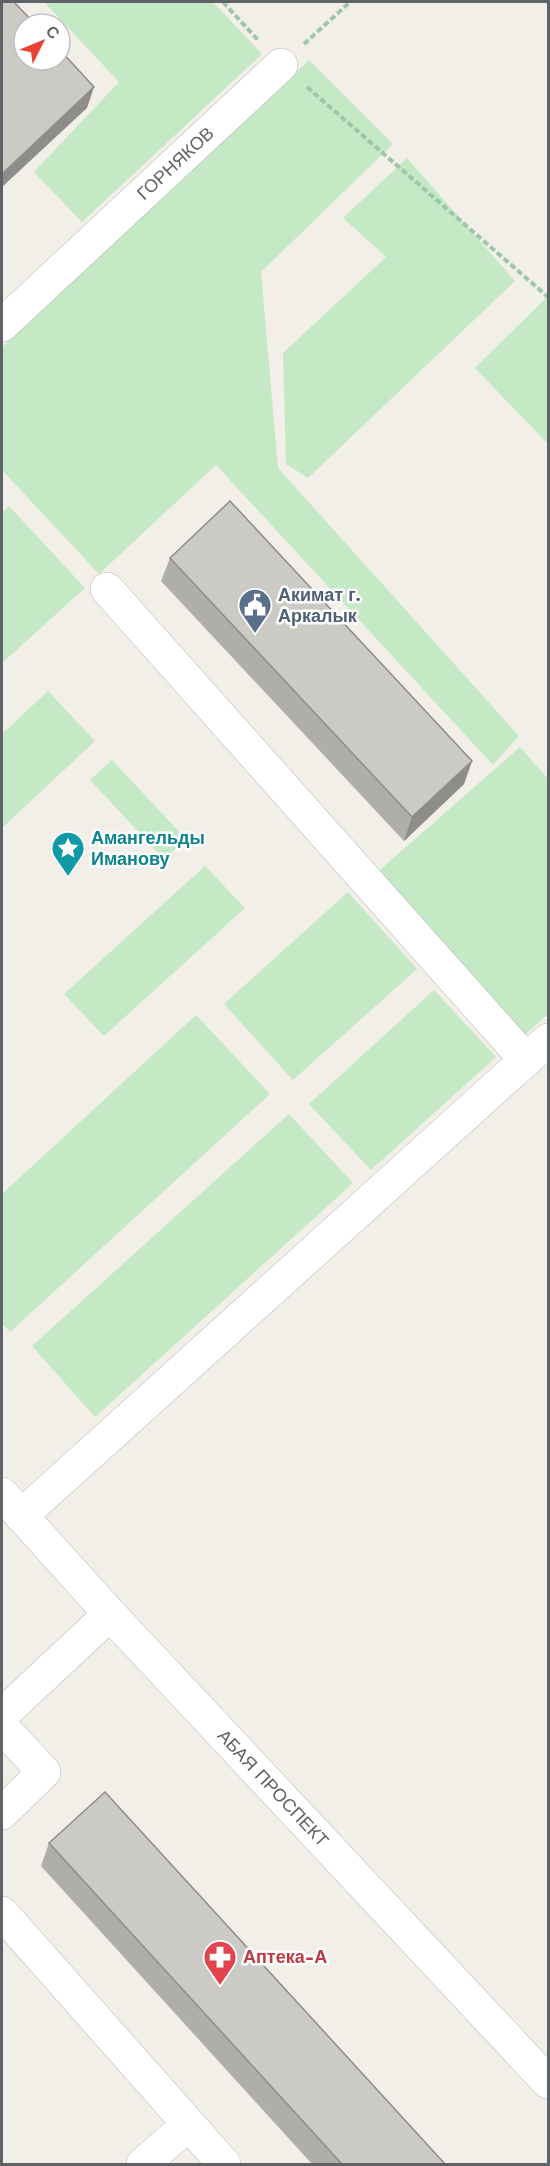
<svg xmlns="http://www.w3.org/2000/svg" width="550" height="2166" viewBox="0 0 550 2166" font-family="'Work Sans',sans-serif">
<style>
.green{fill:#c5e8c5}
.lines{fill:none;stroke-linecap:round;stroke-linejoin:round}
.minor-casing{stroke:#b5b8bc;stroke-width:34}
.path{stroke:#9cc7a9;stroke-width:4;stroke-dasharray:6 3;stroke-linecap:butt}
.minor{stroke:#fff;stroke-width:33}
.wall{fill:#afaea9}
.shaded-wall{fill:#8f8d8a}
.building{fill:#cccac5;stroke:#8f8d8a;stroke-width:1.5}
.labels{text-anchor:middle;stroke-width:5;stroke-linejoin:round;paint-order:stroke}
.street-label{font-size:18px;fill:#5f6368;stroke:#fff}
.service-label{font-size:18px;font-weight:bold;fill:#4e5e75;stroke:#fff;text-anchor:start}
.culture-label{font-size:18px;font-weight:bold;fill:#0d838f;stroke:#fff;text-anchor:start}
.health-label{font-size:18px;font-weight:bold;fill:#be3a42;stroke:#fff;text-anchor:start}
</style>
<rect width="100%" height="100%" fill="#f1efe8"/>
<path class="green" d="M44,2H213L262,54L82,222L34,172L119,82Z
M309,60L393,144L261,272L278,468L519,736L493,765L216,465L99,574L2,470V347Z
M407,158L515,281L308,478L286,464L283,353L386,257L343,218Z
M548,296V444L475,368Z
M9,506L85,588L2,663V513Z
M48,691L95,741L2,828V734Z
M520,747L548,779V1014L517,1042L374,875Z
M112,760L186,839L164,859L90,780Z
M205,866L245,908L104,1036L64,994Z
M348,892L417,969L293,1080L224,1004Z
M434,990L496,1057L371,1170L309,1104Z
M196,1015L270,1094L10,1332L2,1323V1194Z
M289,1114L353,1183L95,1417L32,1346Z"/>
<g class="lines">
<defs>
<g id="minor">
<path id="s1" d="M2,325L281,65"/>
<path d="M107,589L526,1060"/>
<path id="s2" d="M2,1494L110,1614L548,2082"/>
<path d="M21,1516L548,1040"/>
<path d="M2,1715L110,1614"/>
<path d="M2,1727L44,1772L2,1813"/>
<path d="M2,1913L224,2164"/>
<path d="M143,2164L188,2125"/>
</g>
</defs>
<use href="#minor" class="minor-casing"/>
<path class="path" d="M223,2L258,40
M304,44L350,2
M307,87L548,297"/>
<use href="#minor" class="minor"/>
</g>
<path class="wall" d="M170,558L472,761L464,784L404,841L161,581Z
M49,1843L445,2164H312L41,1866Z"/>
<path class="shaded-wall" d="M94,87L87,108L2,187V174Z
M472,761L464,784L404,841L412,817Z"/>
<path class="building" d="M2,2H14L35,24H24V60H60V50L94,87L2,174Z
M230,501L472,761L412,817L170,558Z
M105,1792L445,2164H342L49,1843Z"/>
<defs>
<symbol id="civic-pin" viewBox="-11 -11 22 30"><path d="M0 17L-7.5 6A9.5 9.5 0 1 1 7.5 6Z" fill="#5c6f8a" stroke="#fff"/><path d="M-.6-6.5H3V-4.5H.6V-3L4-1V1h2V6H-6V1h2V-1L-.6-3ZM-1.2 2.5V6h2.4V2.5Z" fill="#fff"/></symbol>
<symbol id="sight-pin" viewBox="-11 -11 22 30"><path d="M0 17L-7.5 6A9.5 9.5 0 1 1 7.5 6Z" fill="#0f9aa8" stroke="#fff"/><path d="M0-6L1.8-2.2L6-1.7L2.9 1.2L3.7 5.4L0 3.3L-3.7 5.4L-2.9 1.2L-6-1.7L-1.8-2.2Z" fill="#fff"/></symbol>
<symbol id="pharmacy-pin" viewBox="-11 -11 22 30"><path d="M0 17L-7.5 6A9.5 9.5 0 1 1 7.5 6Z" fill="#e0444e" stroke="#fff"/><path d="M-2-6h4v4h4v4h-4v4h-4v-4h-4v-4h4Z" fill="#fff"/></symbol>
</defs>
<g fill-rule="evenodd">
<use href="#civic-pin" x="236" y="586" width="38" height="52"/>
<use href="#sight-pin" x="49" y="829" width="38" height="52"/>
<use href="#pharmacy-pin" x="201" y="1938" width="38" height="52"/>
</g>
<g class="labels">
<g class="street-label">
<text dy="6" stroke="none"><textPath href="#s1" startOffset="237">ГОРНЯКОВ</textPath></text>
<text dy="6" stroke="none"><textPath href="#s2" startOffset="400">АБАЯ ПРОСПЕКТ</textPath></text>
</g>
<g class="service-label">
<text x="278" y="601">Акимат г.<tspan x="278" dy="21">Аркалык</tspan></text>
</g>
<g class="culture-label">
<text x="91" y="844">Амангельды<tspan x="91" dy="21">Иманову</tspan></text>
</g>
<g class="health-label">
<text x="243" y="1963">Аптека-А</text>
</g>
</g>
<rect width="550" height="2166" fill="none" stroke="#5f6368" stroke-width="6"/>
<g transform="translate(42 42) rotate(47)"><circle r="28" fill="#ffffff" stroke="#bfc1c3" stroke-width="1.5"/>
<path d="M0-4.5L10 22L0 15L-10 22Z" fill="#ea4335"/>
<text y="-9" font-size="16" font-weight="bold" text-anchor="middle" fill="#5f6368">С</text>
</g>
</svg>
